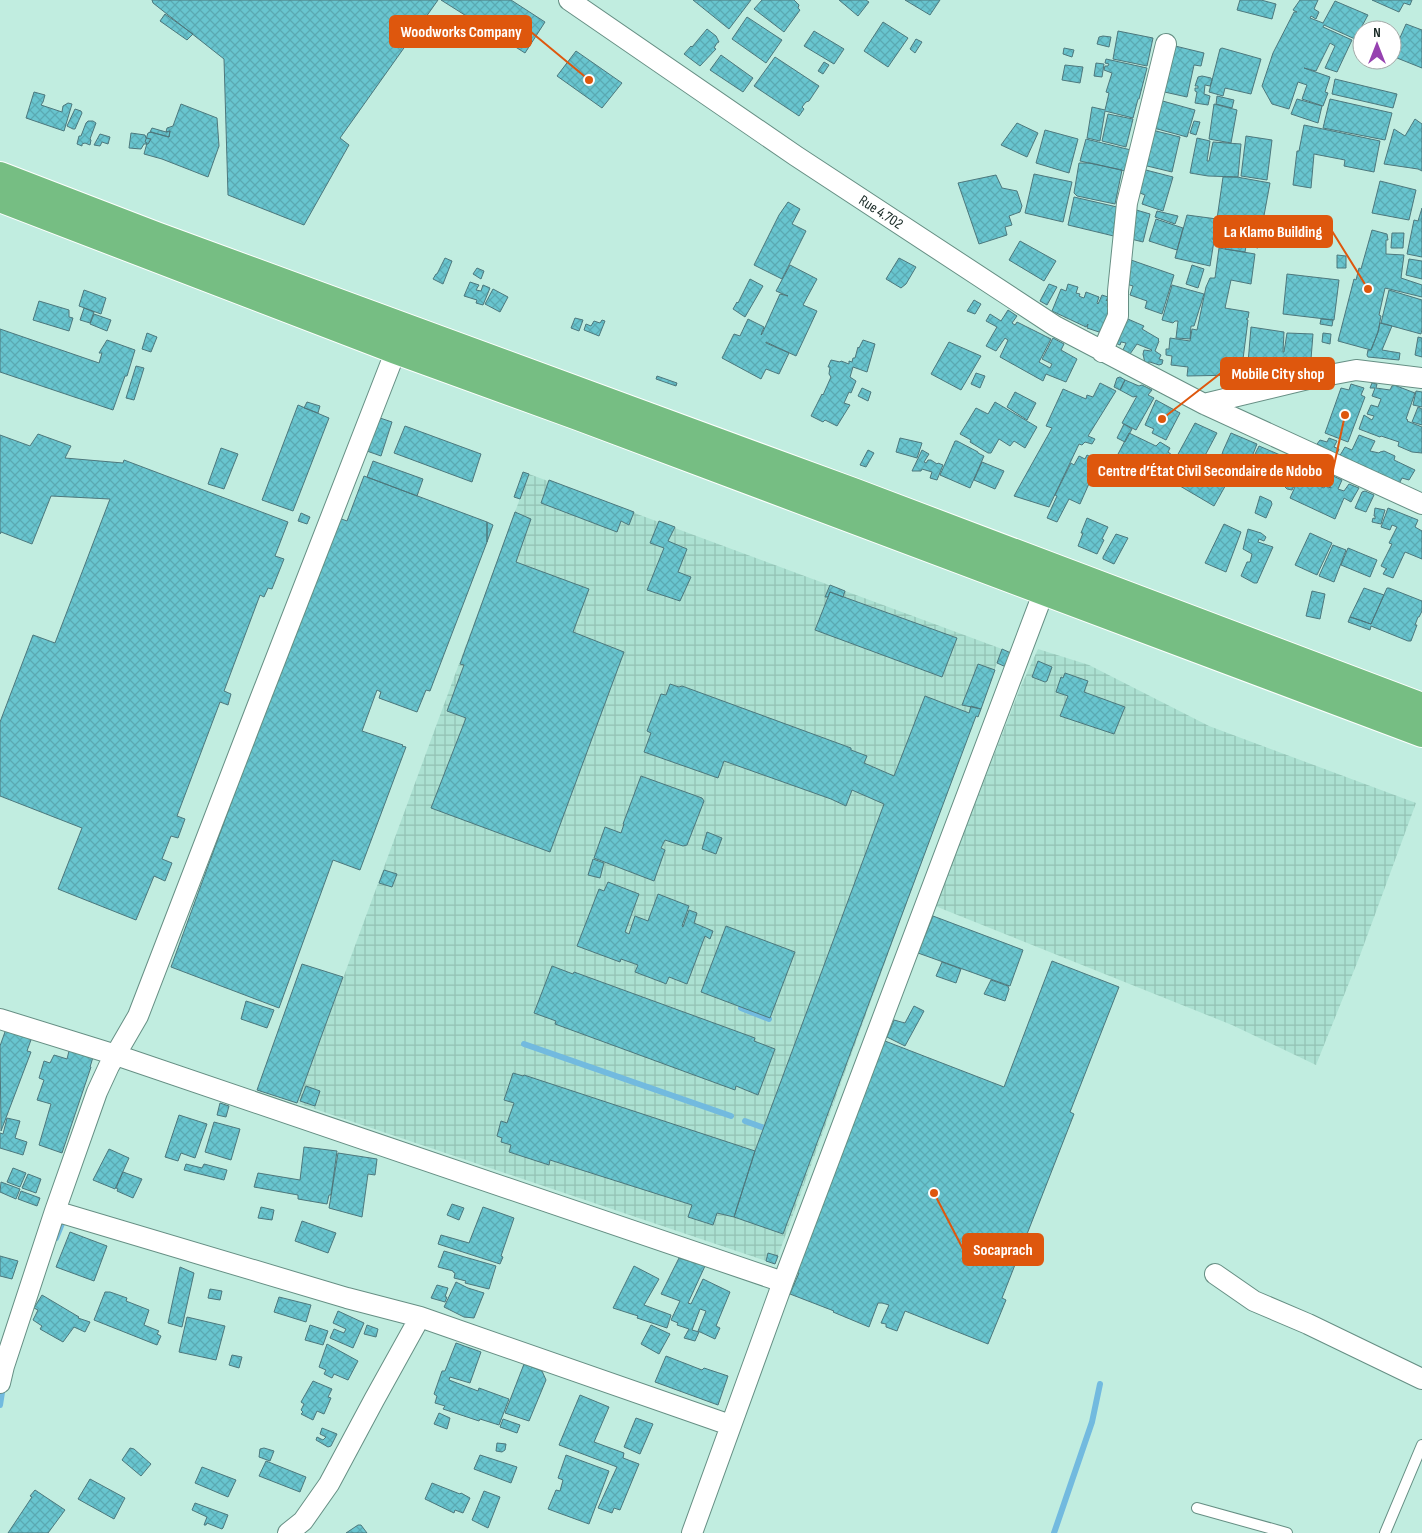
<svg xmlns="http://www.w3.org/2000/svg" width="1422" height="1533" viewBox="0 0 1422 1533" font-family="'Sofia Sans Condensed',sans-serif">
<style>
.industrial{fill:url(#industrial-grid)}
.lines{fill:none;stroke-linecap:round;stroke-linejoin:round}
.stream{stroke:#72badf;stroke-width:6}
.building{fill:url(#building-cross-hatch);stroke:#4d787d}
.service-casing{stroke:#668f84;stroke-width:12}
.minor-casing{stroke:#668f84;stroke-width:22}
.trunk-casing{stroke:#fff;stroke-width:30}
.service{stroke:#fff;stroke-width:10}
.minor{stroke:#fff;stroke-width:20}
.trunk{stroke:#76be83;stroke-width:28}
.labels{text-anchor:middle;stroke-width:4.5;stroke-linejoin:round;paint-order:stroke}
.street-label{font-size:15px;fill:#192a26;stroke:#fff}
.leader{fill:none;stroke:#de570d;stroke-width:2}
.callout-dot{fill:#de570d;stroke:#fff;stroke-width:2}
.callout{fill:#de570d;stroke:#de570d;stroke-width:2}
.callout-label{font-size:16px;text-anchor:middle;font-weight:bold;fill:#fff}
</style>
<defs>
<pattern id="industrial-grid" width="8" height="8" patternUnits="userSpaceOnUse" patternTransform="scale(1.25)"><rect width="8" height="8" fill="#ace1d2"/><path d="M0 4h8M4 0v8" fill="none" stroke="#93c1b4"/></pattern>
<pattern id="building-cross-hatch" width="8" height="8" patternUnits="userSpaceOnUse" patternTransform="scale(1.25)"><rect width="8" height="8" fill="#68c5cf"/><path d="M0 0l8 8M0 8l8-8" fill="none" stroke="#5aa9b2"/></pattern>
</defs>
<rect width="100%" height="100%" fill="#c1ede0"/>
<path class="industrial" d="M529,474L1002,649L978,717L975,716L775,1264L297,1103Z
M1038,649L1089,665L1209,726L1416,803L1359,958L1316,1065L1232,1025L935,906L1021,686Z"/>
<g class="lines">
<path class="stream" d="M741,1008L769,1019
M524,1044L731,1116
M745,1121L770,1130
M56,1238L63,1221L64,1217
M0,1405L3,1386
M1054,1533L1092,1422L1100,1384"/>
</g>
<path class="building" d="M152,0H438L340,138L349,145L304,225L228,195L224,59L153,3Z
M441,0H511L545,22L525,53Z
M693,0H751L729,29Z
M762,0H794L799,5L798,8L800,10L784,32L754,9Z
M839,0H866L869,2L858,16Z
M905,0H940L930,15Z
M1240,0H1261L1276,4L1272,19L1237,10Z
M1300,0H1318L1314,9L1319,12L1316,19L1311,16L1310,18L1323,23L1335,1L1368,15L1355,39L1324,25L1323,27L1352,40L1337,72L1325,68L1335,46L1330,43L1316,71L1304,68L1330,77L1325,92L1328,93L1323,106L1302,99L1307,85L1298,82L1289,109L1272,104L1262,86L1273,53L1294,12H1297L1293,10Z
M1372,0H1412L1410,5L1404,3L1399,12Z
M165,14L193,34L187,40L160,21Z
M747,17L782,40L766,63L732,39Z
M883,22L908,38L888,67L864,51Z
M1406,24L1422,30V68L1392,56Z
M707,29L716,36L719,42L717,43L714,48L716,49L700,66L684,54L691,46L692,47Z
M814,31L844,49L834,64L804,46Z
M1118,31L1153,38L1147,66L1113,59Z
M1103,36L1111,37L1109,47L1097,44L1099,37Z
M916,39L922,42L915,53L910,49Z
M1171,45L1204,53L1201,66L1194,65L1187,97L1160,91Z
M1064,48L1074,50L1072,57L1063,54Z
M1222,48L1261,59L1251,94L1225,88L1223,96L1209,92L1220,49Z
M576,51L622,83L602,108L557,76Z
M721,55L753,78L743,92L710,70Z
M775,57L819,86L809,101L806,102L802,107L804,109L799,116L754,86Z
M1106,59L1147,68L1139,99H1138L1133,118L1105,111L1100,141L1087,138L1092,107L1105,110L1109,93L1106,92L1112,73L1104,70L1105,66H1108L1109,64L1105,63Z
M824,62L829,65L823,74L818,71Z
M1096,63L1104,64L1102,77L1094,76Z
M1065,65L1083,67L1080,83L1062,80Z
M1202,76L1211,78L1212,80L1210,86L1205,85L1204,94L1210,96L1208,105L1195,103L1197,92L1195,91V88H1198V86H1195L1198,77Z
M1335,79L1397,94L1393,108L1332,94Z
M34,92L45,95L43,102L41,105L62,112L63,106L68,103L72,104L64,131L26,118Z
M1217,96L1234,100L1232,108L1216,104Z
M1297,99L1322,106L1318,123L1291,114Z
M1330,99L1392,113L1385,140L1323,128Z
M1159,100L1195,110L1187,137L1150,127Z
M181,104L217,118L219,146L208,177L162,159L144,154L147,143L145,142L148,133L151,132L169,137L170,131L166,132L167,128L173,126Z
M1214,104L1237,110L1231,143L1209,139Z
M75,109L81,111L82,113L75,129H73L67,126Z
M1108,114L1133,119L1126,147L1102,141Z
M1415,119L1422,124V171L1418,169L1384,164L1394,129L1405,136Z
M88,121H93L96,123L90,139L91,140L90,145L85,143L82,144V146L77,144L79,136H81L86,123Z
M1194,121L1200,122L1196,135L1190,133Z
M1017,123L1038,133L1027,157L1001,145Z
M1304,125L1380,141L1374,172L1344,166L1345,160L1314,154L1311,188L1293,185L1297,151H1299Z
M152,128L166,132L170,131L169,137L150,132Z
M1045,130L1078,139L1069,173L1036,163Z
M1152,130L1180,137L1172,172L1143,165Z
M131,133L145,135L146,138L151,139L148,144H144L141,149L129,148Z
M100,134L110,137L108,144L102,142L100,146L94,145Z
M1246,136L1272,140L1267,180L1241,176Z
M1197,138L1210,141L1207,161H1209L1213,142L1241,144L1238,177L1208,176L1190,173Z
M1086,139L1135,151L1130,172L1080,161Z
M1079,163H1090L1122,170L1115,204L1077,196L1074,193Z
M1142,169L1173,177L1163,211L1142,204L1145,195L1135,191Z
M1034,174L1072,182L1063,222L1025,213Z
M996,175L1002,188L1017,191L1022,206L1020,212L1009,216L1012,225L1005,227L1007,235L979,244L958,183Z
M1223,177H1237L1270,183L1258,248L1213,238V240L1214,241L1210,266L1175,258L1187,215L1217,219Z
M1380,181L1416,190L1409,220L1372,213Z
M1074,197L1117,207L1122,238L1068,225Z
M788,202L800,209L792,224L806,231L782,279L754,265L779,215Z
M1422,208V257L1407,254L1414,220L1418,221Z
M1133,209L1150,214L1143,242L1127,238Z
M1157,211L1178,216L1175,224L1155,217Z
M1156,219L1183,228L1177,250L1149,241Z
M1372,230L1387,234L1388,240H1386V254L1404,255L1401,278L1422,285V297L1385,288L1379,315L1381,316L1378,332L1371,350L1338,341L1354,279L1356,280L1359,268L1361,269Z
M1392,233H1404L1403,248H1391Z
M1020,241L1056,261L1044,281L1009,260Z
M1226,242L1246,246L1245,252L1225,249Z
M1219,248L1255,254L1251,284L1231,280L1225,308L1249,312L1248,318L1246,319L1248,320L1242,367H1240L1238,375L1187,376L1188,367L1171,365L1172,356L1166,355V349H1169L1170,338L1190,341L1192,329L1197,330L1206,287L1210,278H1215Z
M1337,255L1346,256V268H1337Z
M445,258L452,261L443,284L433,279L436,274H437Z
M899,258L916,267L906,284L901,288L886,279Z
M1409,259L1422,261V279L1406,275Z
M1131,260L1174,275L1162,314L1145,308L1147,301L1130,295L1133,286L1123,283Z
M790,265L817,279L803,305L817,311L796,356L766,342V343L789,353L779,374L766,369L761,379L722,358L734,334L740,336L748,319L764,327L761,335L762,334L780,294L788,296L776,291Z
M1192,265L1204,269L1198,288L1186,284Z
M477,268L484,271L481,279L473,274Z
M1287,274L1339,280L1334,320L1283,314Z
M750,279L763,286L745,317L733,309L737,302L738,303Z
M470,282L479,285L476,290L481,291L483,285L490,288L483,305L476,303L477,300L464,296Z
M1049,284L1057,287L1047,305L1040,301Z
M1068,284L1078,287L1076,293L1080,294L1079,296L1081,297L1084,298L1086,292L1099,297L1097,303L1098,304L1102,295L1108,297L1106,301L1109,298L1108,323L1102,333L1087,328L1088,324L1086,327L1052,311L1061,289L1066,291Z
M1172,285L1204,294L1194,326H1191L1190,339L1176,338L1178,321H1175L1173,323L1162,320Z
M493,289L508,297L500,312L485,304Z
M84,290L106,298L101,314L79,306Z
M1389,290L1422,300V329L1421,334L1381,323Z
M974,300L981,304L975,314L967,311Z
M39,301L69,310V317L73,318L69,331L33,320Z
M84,308L94,312L90,323L80,320Z
M1008,310L1017,316L1012,323L1015,325L1017,322L1051,339L1039,362L1050,368L1052,364L1042,359L1053,338L1064,344L1061,350L1077,359L1066,382L1046,374L1043,381L1000,357L1008,340L1005,338L996,351L986,346L997,327L986,321L990,314L1001,321Z
M94,314L111,320L107,331L90,324Z
M1121,316L1144,326L1142,329L1159,339L1158,340L1159,341L1155,351L1161,355L1159,359L1163,360L1162,364L1159,365L1150,362L1145,363L1143,354L1144,350L1151,351L1152,350L1137,344L1130,354L1123,350L1126,343L1121,342L1120,345L1111,341Z
M575,318L583,320L579,331L571,328Z
M1321,319L1333,320L1332,326L1320,324Z
M602,320L605,321L599,336L584,330L586,324L591,326L594,321L600,323Z
M1380,323L1392,326L1382,350L1400,353L1399,360L1368,357L1367,355L1368,350H1371L1378,332Z
M1251,327L1284,332L1283,352H1284L1287,333L1313,334L1311,359L1300,361L1287,360V366H1282V369H1274V367L1262,366L1261,364L1260,365L1248,363Z
M0,329L99,363L102,353H99L107,340L135,350L127,376H125L113,410L0,372Z
M147,333L157,337L151,352L142,349Z
M1323,333L1331,334L1330,344L1322,342Z
M1418,337L1422,338V357L1415,355Z
M863,340L875,344L867,372L853,367L850,377L856,381L851,393L849,392L844,403L850,405L837,426L825,420L823,422L811,416L822,394L823,395L831,377L829,374L830,367H828L831,360L840,362L841,361L849,364V361L852,362L853,358H855L858,347L859,348Z
M949,342L981,356L961,390L931,374Z
M136,366L144,368L134,400L126,398Z
M976,373L985,376L980,388L971,384Z
M657,376L677,383L676,386L656,379Z
M1120,377L1125,380L1120,390L1114,387L1117,378Z
M1125,380L1139,386L1142,385L1152,390L1148,395L1154,398L1136,430L1122,423L1137,396L1133,397L1120,390Z
M1100,383L1116,391L1088,436L1095,439L1092,444L1085,442L1082,445L1079,444L1049,507L1014,496L1052,428L1046,426L1063,389L1086,399L1087,395L1093,397Z
M1372,383L1377,384L1376,388L1390,390L1392,386L1394,385L1415,393L1406,419L1408,420L1407,421L1422,427V453L1412,452L1398,446L1399,442L1381,436L1380,437L1359,429L1364,415L1372,420L1374,416L1367,414L1371,405L1378,407L1381,399L1372,396L1375,388H1370Z
M1351,384L1364,388L1361,395L1365,397L1348,442L1325,433L1341,388L1349,390Z
M862,388L871,392L868,401L858,396Z
M1416,391L1422,392V407L1413,405Z
M1015,392L1036,403L1027,420L1007,407Z
M1156,400L1180,413L1166,440L1152,433L1154,429L1145,425Z
M307,402L320,406L318,413L304,408Z
M995,402L1037,427L1025,448L1014,441L1010,446L999,439L991,453H988L970,442L971,440L960,434L976,408L988,414Z
M298,405L329,418L293,511L262,500Z
M1418,407L1422,409V425L1412,422Z
M377,417L392,422L381,456L364,450Z
M1195,423L1217,433L1200,465L1228,481L1214,506L1180,486L1193,464L1177,456Z
M1124,424L1132,429L1125,442L1117,438Z
M405,426L481,454L472,482L394,453Z
M1129,433L1156,446L1160,442L1170,448L1168,452L1172,455L1157,478L1117,456Z
M1231,433L1257,444L1242,482L1220,474L1217,470L1223,451Z
M38,434L71,446L65,458L123,463L124,460L288,522L275,556L284,559L272,589L268,588L264,597L260,595L224,691L231,694L228,705L220,702L177,816L185,819L178,838L171,836L162,859L172,863L165,881L154,876L136,920L58,889L82,828L0,796V722L33,635L55,643L110,499L51,496L32,544L1,532L0,534V435L30,446Z
M1359,435L1375,441L1370,451L1379,453L1380,452L1384,451L1395,456L1394,460L1415,470L1409,480L1402,478L1399,484L1384,477L1385,476L1339,457L1345,447L1352,450Z
M900,438L922,443L917,458L896,452Z
M1329,438L1337,441L1334,447L1339,449L1337,454L1321,451L1323,447L1317,444L1320,440L1327,442Z
M955,441H957L978,452V453L984,456L970,488L940,475Z
M1259,446L1292,460L1293,457L1299,459L1297,468L1302,470L1297,481L1288,478L1285,484L1268,478L1271,470L1250,464Z
M221,448L238,454L224,489L208,484Z
M868,450L874,453L866,467L860,465Z
M922,450L929,454L924,462L926,463L928,460H931L937,464L938,463L943,465L937,480L930,478L932,472L922,469L921,471H912Z
M1087,455L1099,461L1080,504L1069,499L1057,522L1047,518L1057,496L1055,495L1071,463L1074,465L1079,456L1085,459Z
M373,461L423,479L417,496L367,477Z
M982,462L1004,471L995,489L974,480Z
M1304,466L1312,468L1313,467L1342,480L1338,489L1344,491L1349,484L1359,488L1351,502L1344,498L1335,519L1290,498L1299,478L1324,488L1325,486L1331,488V487L1319,481L1317,484L1300,477Z
M523,472L529,474L520,499L514,497Z
M364,476L487,522V542L430,691L426,690L417,712L379,698L381,692L377,690L362,731L403,745L402,746L406,747L360,870L333,860L279,1008L171,967L336,517L347,521Z
M1288,479L1296,482L1292,490L1287,489L1283,485L1284,483L1285,484Z
M549,480L634,512L629,525L621,521L617,532L541,503Z
M1365,491L1374,495L1366,512L1355,508L1362,492Z
M1260,496L1271,501L1272,504L1266,518L1255,513Z
M1375,508L1385,510L1381,524L1372,522L1373,518L1375,519V516H1374Z
M1388,508L1418,520L1415,527L1422,531V559L1405,552L1393,578L1383,574L1386,569H1387L1381,566L1392,544L1389,543L1397,527L1392,525L1390,530L1381,527Z
M515,512L531,519L516,562L589,589L573,632L624,652L550,852L431,808L466,718L447,711L464,665L460,664Z
M301,513L310,517L307,524L298,521Z
M1087,518L1108,527L1102,539L1104,540L1097,554L1078,546L1083,533H1081Z
M659,521L675,527L668,541L687,549L678,572L691,577L680,601L647,590L664,548L650,543Z
M487,522L493,525L487,542Z
M1224,524L1241,532L1226,572L1205,563Z
M1248,529L1261,533L1266,537L1264,541L1259,539L1258,542L1273,547L1257,583H1254L1241,576L1247,562H1250L1252,554L1243,549Z
M1310,533L1332,543L1317,575L1295,565Z
M1116,534L1128,538L1114,564L1103,559V557Z
M1333,545L1346,550L1334,582L1319,576Z
M1348,548L1377,560L1370,577L1341,565Z
M830,585L845,591L843,597L830,592L828,597H825Z
M1364,588L1384,595L1371,624L1350,617Z
M1387,588H1389L1422,601V611L1419,617H1418L1415,625H1417L1411,641H1408L1371,626L1370,630L1348,622L1350,617H1351L1371,624Z
M1312,591L1325,594L1320,619L1306,616Z
M830,592L957,638L942,677L815,630Z
M1002,649L1011,653L1006,667L997,663Z
M1038,661L1052,667L1047,681L1045,682L1032,677Z
M978,664L995,670L981,709L962,705Z
M1065,673L1088,681L1084,692L1125,707L1114,734L1060,716L1068,696L1056,692L1061,677L1063,678Z
M670,684L679,687L682,686L851,748V750L867,756L864,763L894,776L925,696L969,713L971,706L981,709L978,717L976,716L783,1234L734,1217L755,1151L884,804L852,790L846,806L831,799L724,761L718,778L644,752L651,733L647,731L661,694L666,695Z
M641,776L702,798L704,801L687,845L683,846L665,840L661,848L665,850L654,881L594,858L605,827L621,833L624,824H623Z
M707,832L722,838L716,854L702,849Z
M593,859L604,863L600,878L588,875Z
M384,870L397,874L392,887L379,883Z
M608,882L639,894L625,932L629,934L635,916L648,921L658,894L689,906L682,926L683,927L689,910L697,913L694,923L713,931L710,939L705,936L687,984L669,977L666,984L664,983L635,972L638,965L621,959L620,962L577,946L599,889L604,891Z
M933,916L1023,950L1010,986L918,953Z
M726,926L795,952L770,1018L701,992Z
M1052,961L1119,987L1070,1112L1074,1114L1002,1298L1006,1300L988,1344L905,1311L897,1331L886,1327V1324L881,1323L889,1305L882,1303H878L869,1327L833,1312L834,1311L790,1294L799,1273L795,1272L885,1041L1004,1087Z
M942,962L961,969L956,983L936,976Z
M302,964L343,977L297,1103L257,1090Z
M552,966L573,974L574,972L755,1038L754,1041L775,1049L758,1095L736,1086L735,1090L555,1024L556,1021L534,1013Z
M991,980L1008,986L1009,989L1005,1001L984,994Z
M246,1001L274,1010L267,1028L241,1019Z
M914,1006L924,1011L905,1046L887,1037L894,1020L905,1023Z
M6,1029L32,1037L27,1051L31,1052L1,1131L0,1046Z
M70,1047L94,1054L90,1067H91L62,1153L39,1145L51,1104L37,1100L44,1080L39,1078L44,1061L50,1063L54,1055L67,1059Z
M513,1073L523,1076L524,1075L755,1151L734,1217L717,1213L713,1225L688,1217L692,1205L550,1160L549,1165L509,1152L511,1145L501,1142L502,1138L497,1136L501,1121L507,1123L514,1103L504,1100Z
M306,1086L320,1091L315,1106L300,1101Z
M220,1103L229,1106L226,1117L217,1115Z
M179,1115L207,1124L195,1158L181,1153L178,1161L165,1157Z
M7,1118L20,1121L15,1138L27,1142L23,1155L0,1148V1133L3,1134Z
M214,1122L240,1129L231,1160L205,1152Z
M304,1147L337,1151L331,1195H329L327,1204L298,1199V1195L254,1187L258,1173L300,1180Z
M109,1149L129,1158L115,1189L93,1180Z
M338,1153L377,1159L375,1175L368,1174L362,1217L329,1208Z
M186,1164L202,1168L204,1164L227,1170L224,1180L184,1170Z
M13,1168L26,1173L20,1187L7,1182Z
M123,1172L142,1179L133,1198L117,1191L118,1189L116,1188Z
M28,1174L41,1179L36,1193L22,1188Z
M1,1182L20,1189L16,1199L0,1192Z
M21,1191L40,1198L37,1206L18,1199Z
M452,1204L464,1208L459,1220L447,1215Z
M261,1207L274,1210L272,1220L258,1218Z
M483,1207L514,1218L501,1256L503,1257L500,1264L438,1244L441,1235L469,1243Z
M302,1221L336,1233L328,1253L295,1241Z
M70,1232L107,1246L94,1281L56,1267Z
M444,1251L496,1266L489,1289L465,1283L466,1281L454,1278L455,1273L453,1272V1271L438,1267Z
M768,1253L778,1256L775,1264L766,1261Z
M0,1256L18,1261L12,1279L0,1276Z
M679,1258L705,1266L688,1303L691,1304L703,1279L730,1292L716,1326L720,1328L715,1339L698,1331L706,1311L700,1309L692,1330L699,1332L695,1341L684,1338L689,1329L677,1325L678,1323L671,1320L680,1301L661,1294Z
M634,1266L659,1279L644,1305L671,1315L667,1328L637,1318L638,1316L613,1308Z
M180,1267L194,1273L182,1327L168,1323Z
M456,1282L468,1288L484,1293L474,1318L464,1317L444,1307Z
M437,1285L448,1288L445,1297H447L445,1302L431,1298Z
M210,1289L222,1291L220,1300L208,1298Z
M105,1292H110L127,1298L126,1301L149,1310L144,1325L159,1331L157,1334L161,1336L157,1345L94,1320Z
M42,1295L79,1317L78,1318L90,1322L85,1332L74,1327L63,1342L40,1329L42,1326L33,1320L38,1310L34,1308Z
M279,1297L311,1305L306,1322L274,1312Z
M338,1311L364,1323L353,1348L330,1338L334,1329L344,1333L346,1329L333,1323Z
M187,1317L225,1326L216,1360L179,1352Z
M310,1325L328,1331L323,1345L305,1340Z
M367,1325L378,1329L376,1337L364,1334Z
M651,1325L670,1334L659,1354L641,1344Z
M456,1343L481,1352L470,1383L450,1377L449,1380L478,1391L479,1388L509,1399L499,1425L480,1419L479,1421L443,1409L445,1406L435,1403L437,1396L434,1394L442,1371H445Z
M327,1344L358,1361L348,1380L334,1374L332,1378L324,1374L326,1370L319,1367Z
M232,1355L242,1357L239,1368L229,1365Z
M666,1356L702,1370L704,1368L728,1376L718,1405L655,1382Z
M524,1364L542,1371L546,1380L529,1421L505,1413Z
M313,1381L332,1389L328,1397L331,1398L324,1414L317,1411L313,1420L301,1414L303,1412L301,1410L304,1404L301,1402Z
M580,1395L609,1407L594,1442L624,1453L623,1458L639,1464L620,1510L614,1508L612,1513L598,1508L617,1467L559,1445Z
M439,1413L450,1418L447,1429L434,1424Z
M636,1418L653,1424L640,1454L624,1447Z
M503,1419L520,1425L517,1433L500,1427Z
M322,1428L337,1434L331,1446L328,1447L316,1440L317,1437L323,1440L326,1437L320,1434Z
M497,1443L506,1444L505,1450L502,1452L496,1451Z
M130,1448L134,1449L151,1464L141,1476L122,1460Z
M264,1448L274,1451L270,1461L259,1457L260,1449Z
M480,1455L517,1467L511,1483L474,1469Z
M566,1455L609,1471L589,1524L548,1509L556,1490L560,1491L563,1480L558,1478Z
M266,1461L306,1477L300,1492L259,1476Z
M202,1467L236,1480L228,1497L195,1483Z
M90,1479L125,1498L114,1519L78,1499Z
M432,1483L460,1494L461,1493L470,1498L463,1513L455,1510L454,1513L425,1499Z
M35,1490L65,1510L48,1533H8L32,1497L30,1496Z
M484,1491L500,1497L488,1528L472,1520Z
M195,1503L228,1515L223,1528L222,1529L207,1523L206,1525H204L207,1517L192,1510Z
M358,1525H361L367,1533H346Z"/>
<g class="lines">
<defs>
<path id="service" d="M1197,1508L1287,1533
M1385,1533L1422,1445"/>
<path id="minor" d="M569,0L796,156L1055,326L1204,404L1422,504
M1102,352L1118,316V291L1127,203L1166,44
M1204,404L1308,379L1356,370L1422,378
M0,1019L116,1055L783,1282L692,1533
M55,1211L347,1298L420,1317L730,1425
M1215,1274L1254,1301L1308,1324L1422,1379
M783,1282L1044,591
M0,1383L4,1366L55,1211L97,1092L109,1066L138,1016L257,707L396,350
M288,1533L303,1521L329,1484L374,1400L420,1317"/>
<path id="trunk" d="M0,176L156,236L853,492L1422,707
M0,198L396,350L578,416L1422,733"/>
</defs>
<use href="#service" class="service-casing"/>
<use href="#minor" class="minor-casing"/>
<use href="#trunk" class="trunk-casing"/>
<use href="#service" class="service"/>
<use href="#minor" class="minor"/>
<use href="#trunk" class="trunk"/>
</g>
<g class="labels">
<g class="street-label">
<text transform="translate(881 212) rotate(33)" y="5">Rue 4.702</text>
</g>
</g>
<path class="leader" d="M589 80L531 32M1368 289L1332 231M1162 419L1221 373M1345 415L1333 470M934 1193L963 1249"/>
<g class="callout-dot">
<circle cx="589" cy="80" r="5"/>
<circle cx="1368" cy="289" r="5"/>
<circle cx="1162" cy="419" r="5"/>
<circle cx="1345" cy="415" r="5"/>
<circle cx="934" cy="1193" r="5"/>
</g>
<g class="callout">
<rect x="390" y="16" width="141" height="31" rx="5"/>
<rect x="1214" y="216" width="118" height="31" rx="5"/>
<rect x="1221" y="358" width="113" height="31" rx="5"/>
<rect x="1088" y="455" width="245" height="31" rx="5"/>
<rect x="963" y="1234" width="80" height="31" rx="5"/>
</g>
<g class="callout-label">
<text x="461" y="37">Woodworks Company</text>
<text x="1273" y="237">La Klamo Building</text>
<text x="1278" y="379">Mobile City shop</text>
<text x="1210" y="476">Centre d’État Civil Secondaire de Ndobo</text>
<text x="1003" y="1255">Socaprach</text>
</g>
<g transform="translate(1377 45)"><circle r="24" fill="#ffffff" stroke="#a3aaa8"/>
<path d="M0-4L9 19L0 12L-9 19Z" fill="#9642b0"/>
<text y="-8" font-size="14" font-weight="bold" text-anchor="middle" fill="#192a26">N</text>
</g>
</svg>
